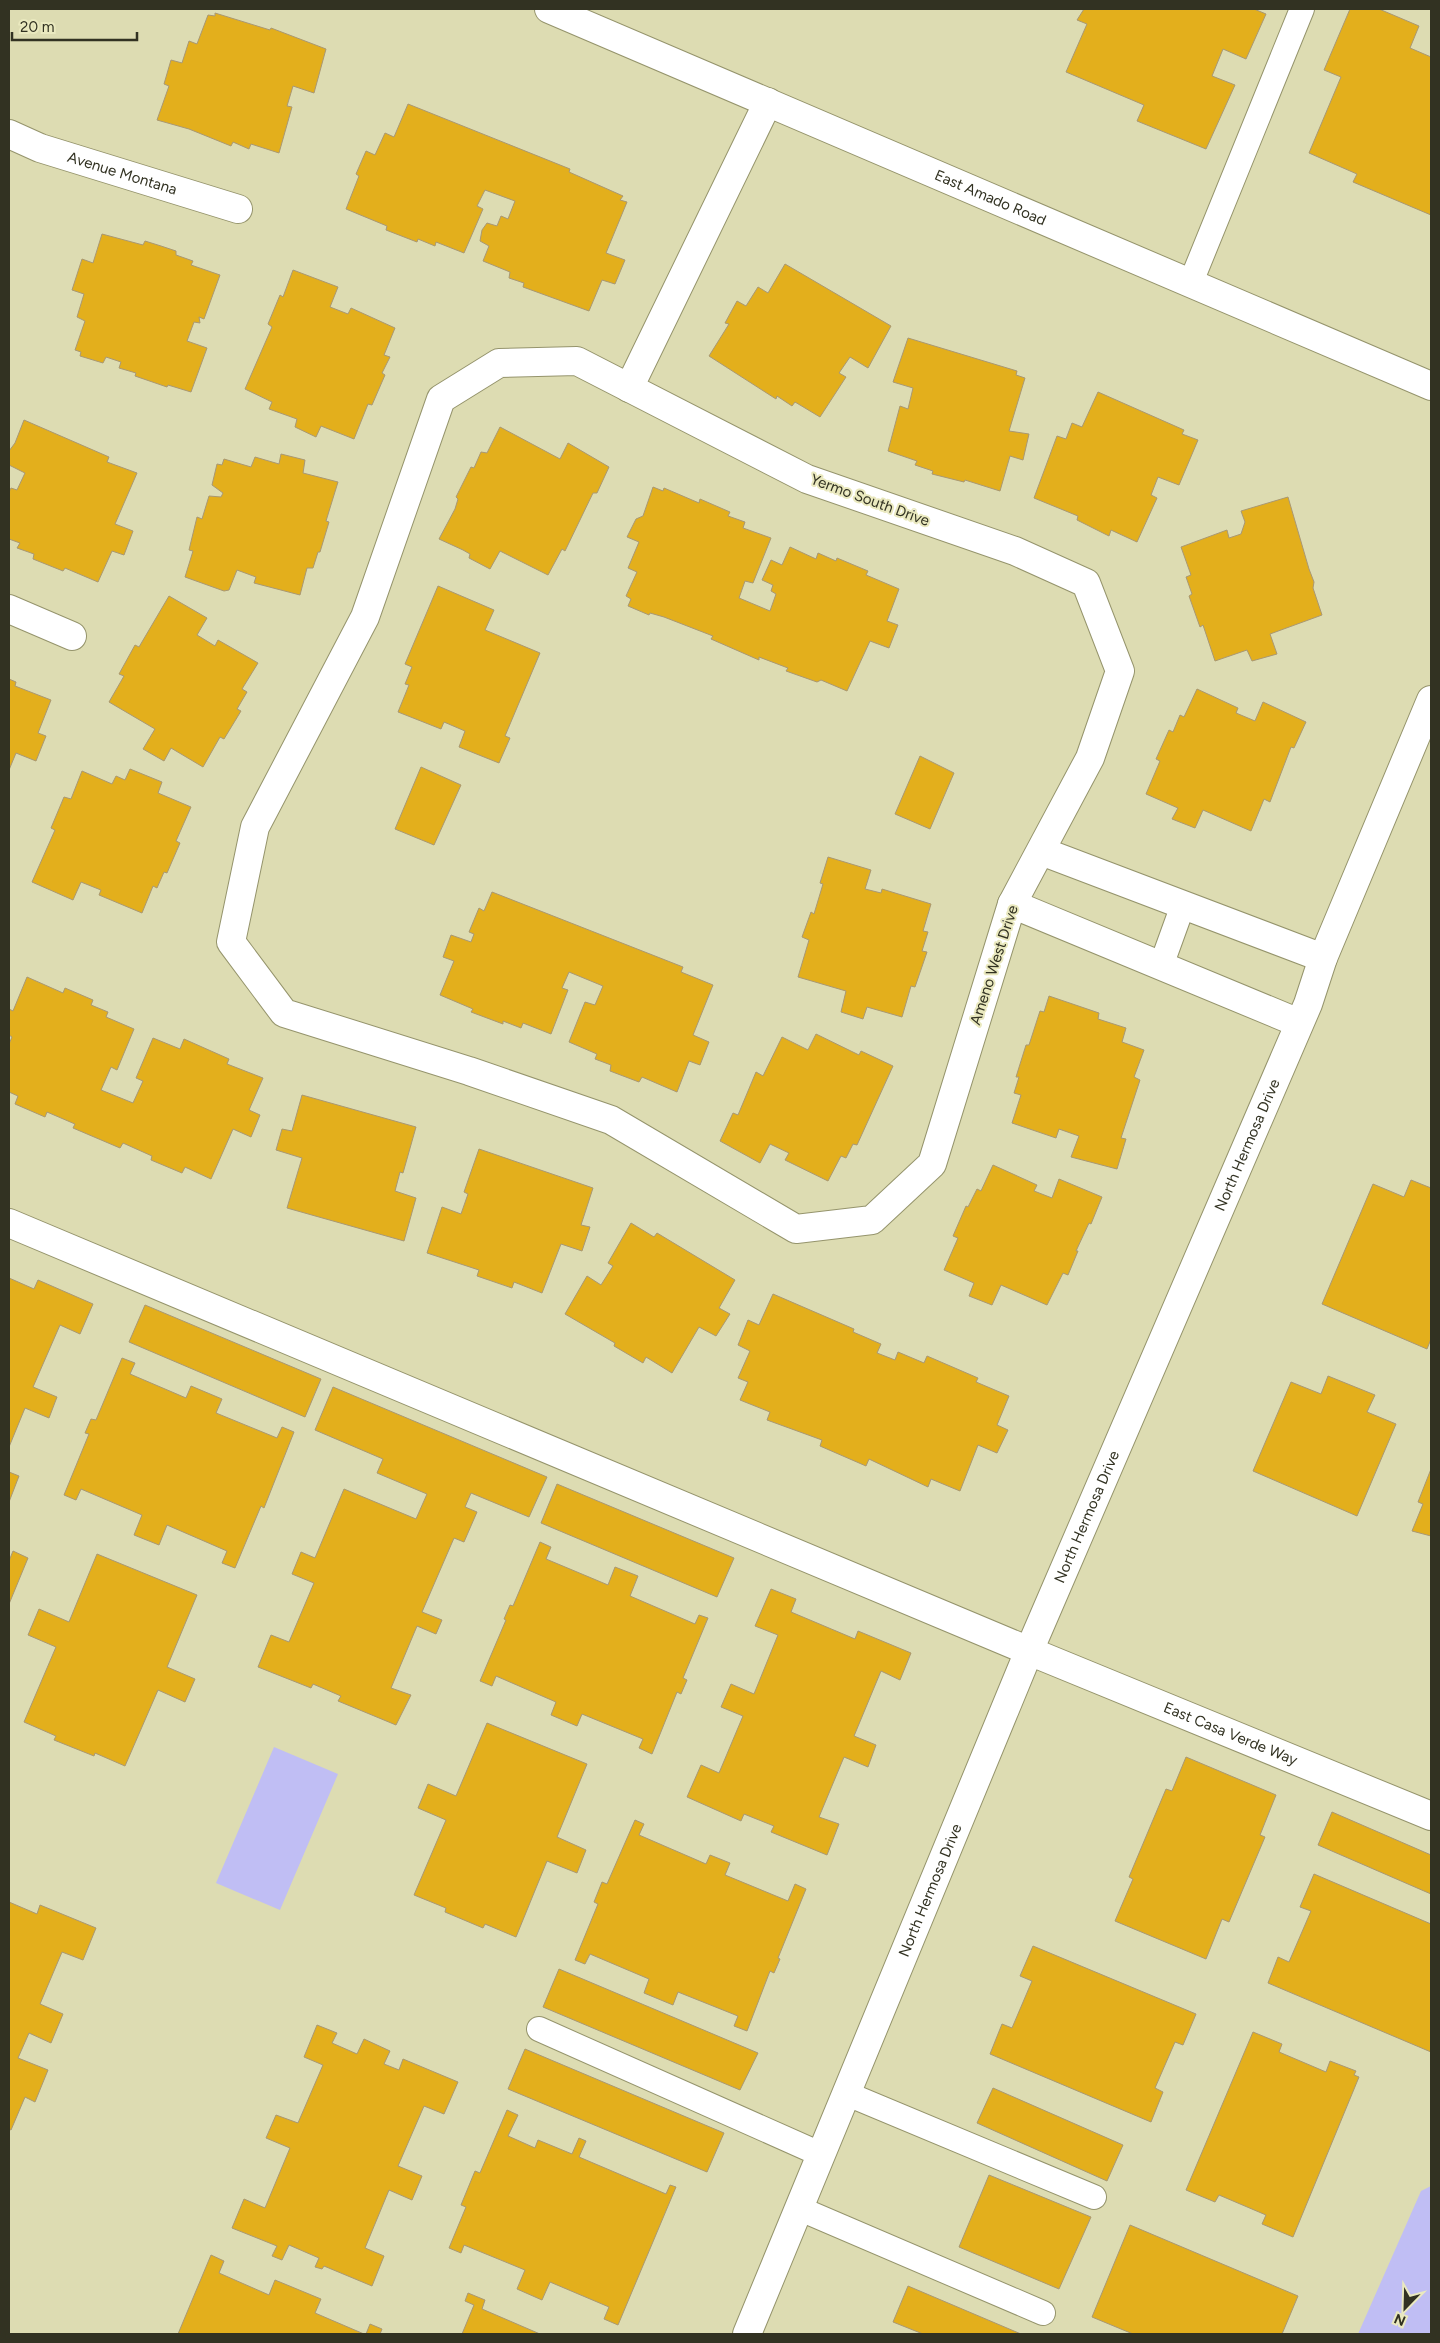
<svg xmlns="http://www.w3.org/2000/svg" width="1440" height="2343" viewBox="0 0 1440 2343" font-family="Figtree,sans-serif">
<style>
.pitch{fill:#c0bef4}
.building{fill:#e3af1c;stroke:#a99873}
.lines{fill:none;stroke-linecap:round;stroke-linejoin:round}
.lane-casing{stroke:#95946c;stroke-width:26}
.street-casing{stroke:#95946c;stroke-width:30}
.lane{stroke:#fff;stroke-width:24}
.street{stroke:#fff;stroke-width:28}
.labels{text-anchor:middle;stroke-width:4;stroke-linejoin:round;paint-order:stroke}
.street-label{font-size:15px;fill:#323222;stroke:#eae9bf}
</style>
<rect width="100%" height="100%" fill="#dddcb2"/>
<path class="pitch" d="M274,1747L338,1774L280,1910L216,1883Z
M1431,2186V2334H1358L1421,2191Z"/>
<path class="building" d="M1084,9H1254L1266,14L1246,59L1223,49L1212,76L1235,85L1206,149L1137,121L1144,105L1066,72L1087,24L1077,20Z
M1350,9H1379L1419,26L1410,48L1431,57V215L1353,182L1357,174L1309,153L1341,77L1324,70Z
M215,13L270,30L271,28L326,49L314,93L293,86L287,106L292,107L279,153L251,144L249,149L233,142L231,146L189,129L157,120L169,86L164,84L171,60L182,63L189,41L197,44L208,15L215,16Z
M408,104L570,169L569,172L623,196L620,200L627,202L606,253L625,260L615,284L602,280L589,311L523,287L524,283L509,278L510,272L483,261L489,246L480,241L482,230L487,223L497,226L501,216L508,219L515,201L485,190L477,206L483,209L464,253L436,242L435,246L418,239L417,242L386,230L387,226L346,209L359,176L356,174L366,151L375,155L385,133L394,137Z
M102,234L143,245L145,241L161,246L176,251V255L193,261L191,265L220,275L204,319L199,317L200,323L194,322L187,341L207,348L191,392L168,385L167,387L135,376L136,373L119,368L121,362L106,357L103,363L80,356L81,352L75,350L85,321L77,317L84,294L72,290L82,259L93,263Z
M785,264L891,326L868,368L850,357L839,373L846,377L820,417L795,402L792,406L777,396L776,399L709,356L729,324L725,323L737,301L746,306L758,287L768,293Z
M293,270L338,287L330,307L348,314L351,308L395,328L384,355L390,357L382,373L385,375L372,405L368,404L354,439L321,426L316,437L295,427L297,419L269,409L272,402L245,389L272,327L268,324L280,295L283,297Z
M908,338L1017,371L1016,375L1025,378L1009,431L1029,434L1023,460L1010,456L1000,491L965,480L964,482L932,474L933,471L915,465L917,461L888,451L900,406L908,409L913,388L893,382Z
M1098,392L1184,430L1182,434L1198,440L1179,485L1158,477L1151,495L1157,498L1137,542L1111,530L1109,536L1077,520L1078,516L1034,498L1057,436L1066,439L1072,423L1082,427Z
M24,420L109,457L107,462L137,473L115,524L133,531L124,555L112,551L98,582L65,568L63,571L33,559L34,554L17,548L20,543L9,539V492L11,488L17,490L25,473L9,465V451L15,443Z
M500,427L560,459L568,443L609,467L597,493H593L565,551L562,549L548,575L500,551L490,569L469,558L470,554L463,550L439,539L455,509L458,499L456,497L471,467L474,468L481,452L487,453Z
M281,454L305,460L303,473L338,482L326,521L329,522L320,552H318L313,568H307L300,595L254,583L256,577L237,570L229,590L224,591L185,577L193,551L189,550L197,517L202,519L209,496L221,497L223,493L212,485L217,464L222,465L224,459L251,467L255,457L279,464Z
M653,487L663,491L664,488L699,503L700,499L730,512L728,516L745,522L743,528L771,538L753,583L745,581L739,598L770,611L776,594L771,591L773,585L762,580L771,560L782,565L790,547L816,559L818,553L836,561L837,558L868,571L866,575L899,589L887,621L898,625L889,648L870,641L847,691L821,680L817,682L786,671L788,668L759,657V660L711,639L713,636L664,617L650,613L649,615L628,606L631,599L626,596L637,572L628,568L639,542L627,537L636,519L643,516Z
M1288,497L1309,569L1314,582L1313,588L1322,615L1270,634L1277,654L1252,661L1247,650L1215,661L1203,625L1200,627L1189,596L1192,594L1186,577L1191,575L1181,547L1227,530L1229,538L1241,534L1245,522L1241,511Z
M438,586L494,610L485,630L540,653L505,736L510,738L499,763L459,747L465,731L444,722L441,729L398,712L409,685L405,684L412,667L405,664Z
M169,596L207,618L197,635L215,646L218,640L258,663L242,689L247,692L237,709L241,711L224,739L220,737L203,767L171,748L164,761L143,749L155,729L109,702L124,676L119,674L135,645L139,647Z
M9,679L16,682L15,686L51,700L38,733L46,736L36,761L16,753L9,770Z
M1197,689L1238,708L1236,713L1255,721L1263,702L1306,722L1294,748L1291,747L1270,802L1264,799L1251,831L1203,810L1195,828L1172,819L1178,808L1146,794L1160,761L1156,759L1169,730L1173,732L1180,715L1184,717Z
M920,756L954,773L930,829L895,814Z
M421,767L461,785L434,845L395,829Z
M130,769L162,782L158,793L191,807L176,841L180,843L167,873L164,872L157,888L153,886L142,913L99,895L101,890L81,882L73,900L32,882L55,830L51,828L64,797L71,799L82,771L112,784L116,776L125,780Z
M828,857L871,870L865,889L881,893L882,889L931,904L923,931L928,932L922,951L927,952L915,987L911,986L902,1017L867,1007L863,1019L841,1012L846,991L798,977L809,940L802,937L811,912L814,914L823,884L820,883Z
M492,892L683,967L681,972L713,985L693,1035L709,1042L700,1065L689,1061L677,1092L642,1077L639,1082L610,1071L611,1065L595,1059L597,1054L569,1042L585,1002L595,1005L603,986L569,972L562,988L568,990L551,1034L523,1023L521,1028L503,1021V1024L471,1012L473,1009L440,995L454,961L443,957L451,935L471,942L474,934L469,932L479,908L484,911Z
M27,977L63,993L65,988L93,1000L91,1005L108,1012L106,1017L134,1029L117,1070L111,1067L101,1090L133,1103L143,1081L136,1078L153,1038L180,1049L184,1039L229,1059L227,1064L263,1078L249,1110L260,1115L251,1137L233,1129L211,1179L185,1167L182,1173L151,1160L152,1156L123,1143L120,1148L73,1128L75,1124L47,1112L45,1117L15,1104L18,1096L9,1092V1044L12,1037L9,1035V1009L13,1011Z
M1049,996L1099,1013L1098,1019L1126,1028L1122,1042L1144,1050L1134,1077L1140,1080L1121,1138L1126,1139L1117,1169L1071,1157L1079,1136L1059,1129L1056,1138L1012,1123L1021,1095L1014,1093L1019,1077H1016L1026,1045H1029L1040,1011L1044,1012Z
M816,1034L859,1055L861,1051L893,1066L857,1145L853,1144L846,1158L841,1156L828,1181L785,1160L789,1153L770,1144L760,1163L720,1141L733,1113L738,1115L756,1072L763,1076L782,1037L808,1050Z
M302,1095L416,1127L403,1173L400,1172L395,1191L416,1198L404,1241L287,1208L302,1158L276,1150L282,1129L292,1131Z
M479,1149L593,1188L581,1225L590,1227L582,1251L561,1244L542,1293L514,1282L512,1288L477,1276L479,1270L427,1253L442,1207L461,1214L468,1194L464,1192Z
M993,1165L1037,1185L1034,1191L1052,1198L1059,1179L1102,1197L1091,1224L1089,1223L1076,1251H1078L1068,1275L1063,1273L1047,1305L1001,1285L992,1305L969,1296L974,1283L944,1270L958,1238L953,1236L966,1206L968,1207L977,1189L981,1191Z
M1411,1180L1431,1188V1339L1427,1349L1322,1304L1373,1184L1404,1197Z
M631,1223L654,1237L657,1233L735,1280L719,1308L730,1314L716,1336L699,1327L672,1373L646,1357L643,1363L614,1346L615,1343L565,1314L587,1276L601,1285L613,1266L608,1263Z
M9,1278L34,1289L38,1280L93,1304L80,1334L60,1325L33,1387L57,1397L49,1418L25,1408L9,1447Z
M773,1294L854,1329L853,1332L881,1344L877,1353L895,1360L898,1352L924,1363L927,1356L978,1378L976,1382L1009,1396L997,1425L1008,1430L997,1453L978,1445L960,1491L931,1479L928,1487L869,1459L866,1466L820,1446L822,1440L767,1420L770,1412L740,1400L748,1382L738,1378L750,1351L738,1345L748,1320L759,1325Z
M145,1305L321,1379L305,1417L129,1342Z
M122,1358L135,1363L130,1374L186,1398L191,1386L222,1399L216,1413L277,1438L282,1427L294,1432L264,1508L261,1506L235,1568L222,1563L227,1551L167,1525L159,1545L134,1535L142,1515L81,1489L76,1500L64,1495L89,1434L85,1433L91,1419L96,1420Z
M1328,1376L1375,1395L1367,1412L1396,1424L1357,1516L1253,1471L1291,1382L1321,1394Z
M333,1387L547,1477L529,1517L471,1493L465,1507L477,1512L464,1542L454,1538L422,1612L442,1620L436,1634L417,1626L391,1688L411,1695L396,1725L338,1701L341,1696L313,1684L311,1688L258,1667L271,1635L289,1642L314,1583L292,1574L301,1552L315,1558L344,1489L416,1519L427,1494L377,1473L383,1459L315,1430Z
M1431,1469V1536L1412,1531L1423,1504L1418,1502Z
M9,1472L19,1476L9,1502Z
M557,1484L734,1558L717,1597L541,1523Z
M540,1542L551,1547L546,1559L608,1585L615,1567L638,1576L630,1596L695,1624L699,1615L708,1618L683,1678L687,1680L681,1694L677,1692L652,1754L639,1748L643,1739L582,1714L577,1726L551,1715L556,1702L496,1676L492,1686L480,1681L506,1620L504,1619L510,1605L513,1606Z
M13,1551L28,1558L9,1604V1561Z
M97,1554L197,1595L167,1667L195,1679L185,1702L158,1690L125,1766L95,1753L94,1756L54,1740L56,1736L24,1722L56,1647L28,1635L39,1609L69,1622Z
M771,1589L796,1599L791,1612L855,1639L858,1631L911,1653L900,1680L881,1671L854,1736L876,1745L868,1767L844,1757L819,1817L839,1824L827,1855L771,1832L774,1826L744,1814L741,1821L687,1797L701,1765L719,1773L743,1716L721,1707L731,1684L754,1694L778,1635L755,1626Z
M487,1723L587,1764L557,1837L586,1850L577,1873L547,1861L516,1937L485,1924L483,1928L445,1912L446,1908L414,1895L446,1820L418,1808L428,1784L456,1796Z
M1186,1757L1276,1795L1260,1835L1265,1837L1229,1922L1222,1919L1206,1959L1115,1921L1133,1879L1129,1877L1166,1789L1172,1791Z
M1332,1812L1431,1855V1894L1318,1845Z
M635,1820L644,1824L639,1835L706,1864L710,1855L730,1863L725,1875L788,1901L795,1884L806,1889L778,1958L780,1959L774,1973L770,1971L747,2031L734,2026L738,2016L678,1992L673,2005L644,1993L649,1979L590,1954L585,1964L575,1960L598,1904L594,1902L602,1882L607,1884Z
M1314,1874L1431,1924V2052L1268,1983L1278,1957L1289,1962L1311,1911L1300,1907Z
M9,1902L37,1914L40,1905L96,1928L83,1960L62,1952L40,2004L63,2014L51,2043L29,2033L18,2058L48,2070L35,2102L25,2097L11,2130L9,2129Z
M1033,1946L1196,2014L1183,2045L1175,2042L1155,2088L1163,2092L1151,2122L990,2054L1002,2024L1012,2028L1032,1981L1020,1976Z
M559,1969L758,2053L740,2090L543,2007Z
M317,2025L337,2033L332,2043L357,2054L364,2039L390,2051L384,2064L399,2070L403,2059L458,2082L444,2114L424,2106L398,2166L422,2176L412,2200L389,2190L365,2248L384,2256L372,2286L324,2266L322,2269L315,2267L319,2258L289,2245L282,2260L272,2256L277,2246L232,2228L244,2199L265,2208L290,2148L266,2138L276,2115L298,2123L323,2065L304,2057Z
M1253,2032L1282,2044L1279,2052L1326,2072L1330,2061L1356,2071L1354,2075L1359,2077L1293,2237L1262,2224L1266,2215L1219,2195L1215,2202L1186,2190Z
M525,2049L724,2133L707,2172L508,2089Z
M993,2088L1123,2145L1107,2181L977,2123Z
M507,2110L518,2115L508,2136L535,2148L538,2140L572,2154L579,2138L586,2141L579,2157L666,2194L670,2185L676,2187L618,2325L604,2319L609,2307L550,2282L542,2300L517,2289L525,2270L464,2245L461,2253L449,2248L466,2207L461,2205L475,2171L480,2173Z
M989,2175L1091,2217L1059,2289L959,2247Z
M1130,2225L1298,2296L1282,2334H1133L1092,2317Z
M211,2255L224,2261L219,2273L269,2295L275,2280L321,2299L315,2313L364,2334H178Z
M908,2286L1021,2334H923L893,2322Z
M468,2293L485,2300L482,2309L540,2334H462L474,2305L465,2301Z
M370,2324L382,2329L380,2334H366Z"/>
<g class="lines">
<defs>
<path id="lane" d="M1191,282L1302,9
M1161,966L1183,905
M539,2029L820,2154
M845,2093L1094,2197
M798,2208L1043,2313"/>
<g id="street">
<path id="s1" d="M549,9L1431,386"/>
<path id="s2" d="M9,134L40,148L238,209"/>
<path d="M577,361L807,479L1015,551L1086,583L1120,671L1090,758L1012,904L932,1164L872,1220L796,1229L611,1120L469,1071L284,1013L231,942L255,827L365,617L441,399L499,363Z"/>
<path d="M629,388L768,102"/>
<path d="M9,609L72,636"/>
<path d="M1041,851L1323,958"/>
<path d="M1012,904L1299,1023"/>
<path id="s3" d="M9,1223L1029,1651L1431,1816"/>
<path id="s4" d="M747,2334L1029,1651L1308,1004L1323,958L1431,700"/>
</g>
</defs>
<use href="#lane" class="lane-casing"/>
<use href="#street" class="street-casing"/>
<use href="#lane" class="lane"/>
<use href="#street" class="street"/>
</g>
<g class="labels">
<g class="street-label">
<text dy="5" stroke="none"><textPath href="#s2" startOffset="120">Avenue Montana</textPath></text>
<text dy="5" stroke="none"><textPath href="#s1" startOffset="480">East Amado Road</textPath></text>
<text transform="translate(870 500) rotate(20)" y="5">Yermo South Drive</text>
<text transform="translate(994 965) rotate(-72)" y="5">Ameno West Drive</text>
<text dy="5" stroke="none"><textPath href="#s4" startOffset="1290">North Hermosa Drive</textPath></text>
<text dy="5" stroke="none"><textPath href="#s4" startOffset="885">North Hermosa Drive</textPath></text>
<text dy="5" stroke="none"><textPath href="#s3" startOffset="1324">East Casa Verde Way</textPath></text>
<text dy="5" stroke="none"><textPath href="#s4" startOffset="480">North Hermosa Drive</textPath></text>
</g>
</g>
<rect width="1440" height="2343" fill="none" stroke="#323222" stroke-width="20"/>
<g transform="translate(1405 2308) rotate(203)" stroke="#eae9bf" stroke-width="4" paint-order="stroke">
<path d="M0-4L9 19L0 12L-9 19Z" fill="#323222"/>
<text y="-8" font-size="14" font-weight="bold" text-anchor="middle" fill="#323222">N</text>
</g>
<path d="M12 32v8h125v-8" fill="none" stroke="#323222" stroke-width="2.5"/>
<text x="20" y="32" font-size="15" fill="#323222" stroke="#eae9bf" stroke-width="4" paint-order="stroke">20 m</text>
</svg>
